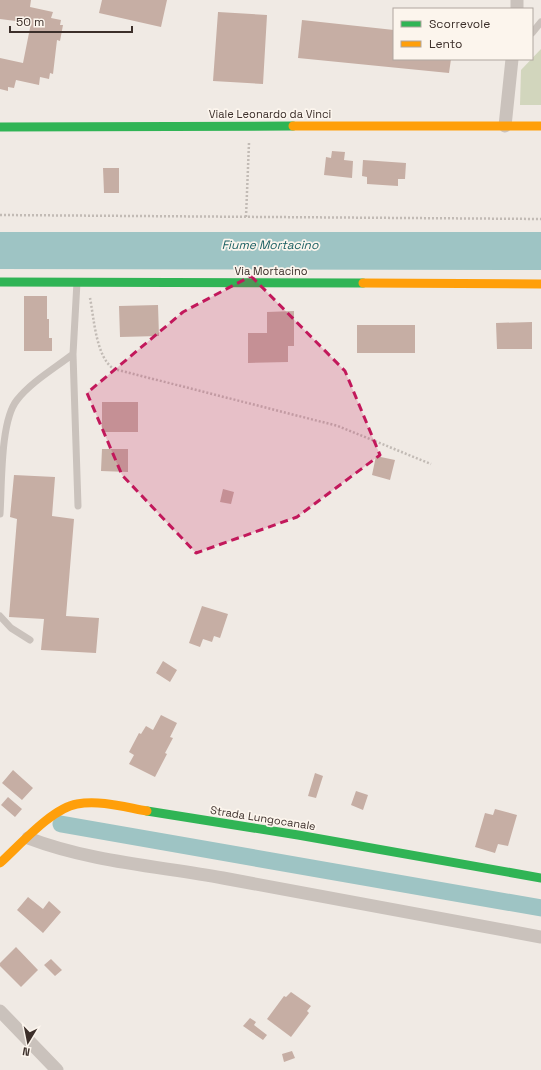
<svg xmlns="http://www.w3.org/2000/svg" width="541" height="1070" viewBox="0 0 541 1070" font-family="'Space Grotesk',sans-serif">
<style>
.green{fill:#d2d6bd}
.water{fill:#9ec4c4}
.lines{fill:none;stroke-linecap:round;stroke-linejoin:round}
.canal{stroke:#9ec4c4;stroke-width:17}
.building{fill:#c6aea4}
.path{stroke:#c2bbb5;stroke-width:2.5;stroke-dasharray:2 2;stroke-linecap:butt}
.lane{stroke:#cac2bc;stroke-width:7}
.street{stroke:#cac2bc;stroke-width:13}
.fast{stroke:#30b455;stroke-width:9}
.slow{stroke:#ff9f0a;stroke-width:9}
.marked{fill:#c2185b;fill-opacity:0.2;stroke:#c2185b;stroke-width:3;stroke-dasharray:8 5;stroke-linejoin:round}
.labels{text-anchor:middle;stroke-width:3.5;stroke-linejoin:round;paint-order:stroke}
.street-label{font-size:11px;fill:#3c2f2a;stroke:#fcf5ed}
.water-label{font-size:12px;font-style:italic;fill:#1a5f62;stroke:#fcf5ed}
</style>
<rect width="100%" height="100%" fill="#f0eae4"/>
<path class="green" d="M541,49V105H520L521,70Z"/>
<path class="water" d="M0,232H541V270L0,269Z"/>
<g class="lines">
<path class="canal" d="M61,824L541,908"/>
</g>
<path class="building" d="M0,0H31L30,7L53,12L51,18L61,20L60,25H63L60,41L57,40L53,74L50,73L49,79L40,77L39,85L16,80L14,88L8,87V91L0,89V58L23,63L31,23L0,19Z
M102,0H167L161,27L99,13Z
M218,12L267,15L263,84L213,81Z
M302,20L394,30V59H451L449,73L298,58Z
M332,151L345,152L344,160L353,161L352,178L324,175L326,157L331,158Z
M363,160L406,163L405,179H398V186L367,184V177L362,176Z
M103,168H119V193H104Z
M24,296H47V319H49V338H52V351H24Z
M158,305L159,336L120,337L119,306Z
M294,311V346H288V362L248,363V333H267V312Z
M532,322V349H497L496,323Z
M357,325H415V353H357Z
M102,402H138V432H102Z
M102,449H128V472L101,471Z
M376,456L395,460L390,480L372,475Z
M14,475L55,477L52,516L74,519L66,616L99,618L96,653L41,650L44,619L9,617L17,519L10,517Z
M223,489L234,492L231,504L220,502Z
M202,606L228,614L220,638L214,636L212,642L203,639L200,647L189,643Z
M163,661L177,670L170,682L156,673Z
M161,715L177,723L170,737L173,738L165,753L167,754L155,777L129,764L134,755L129,752L139,733L141,734L146,726L153,730Z
M13,770L33,788L22,800L2,783Z
M315,773L323,776L316,798L308,796Z
M356,791L368,795L363,810L351,805Z
M8,797L22,809L15,817L1,805Z
M495,809L517,815L508,846L498,844L495,853L475,847L485,813L493,815Z
M28,897L43,909L49,901L61,912L43,933L17,910Z
M16,947L38,970L21,987L0,966V963Z
M51,959L62,970L55,976L44,965Z
M291,992L311,1006L307,1011L309,1013L291,1037L267,1019L284,996L286,997Z
M250,1018L256,1022L254,1025L267,1035L263,1040L243,1026Z
M292,1051L295,1058L284,1062L282,1054Z"/>
<g class="lines">
<path class="path" d="M0,215L541,219
M246,217L249,143
M90,298C94,318 96,358 114,369L338,426L431,464"/>
<path class="lane" d="M532,33L541,22
M73,354L78,506
M0,514C2,485 0,421 17,400C31,382 55,368 73,354L77,282
M0,616L11,628L30,640"/>
<path class="street" d="M517,9V0
M505,126L512,59
M28,838C91,862 157,866 223,878C329,897 435,917 541,937
M0,1011L57,1070"/>
<path class="fast" d="M0,127L293,126
M0,282L363,283
M147,811L298,835L541,878"/>
<path class="slow" d="M293,126H541
M363,283L541,284
M0,863C19,846 52,808 77,804C100,800 124,807 147,811"/>
</g>
<path class="marked" d="M251,276L345,371L380,455L297,517L196,553L122,475L87,393L183,312Z"/>
<g class="labels">
<g class="street-label">
<text x="270" y="118">Viale Leonardo da Vinci</text>
<text x="271" y="275">Via Mortacino</text>
<text transform="translate(263 818) rotate(9)" y="4">Strada Lungocanale</text>
</g>
<g class="water-label">
<text x="270" y="249">Fiume Mortacino</text>
</g>
</g>
<rect x="393" y="8" width="140" height="52" fill="#fcf5ed" stroke="#afa69f"/>
<rect x="401" y="21" width="20" height="6" fill="#30b455" stroke="#afa69f"/>
<text x="429" y="28" font-size="12" fill="#3c2f2a">Scorrevole</text>
<rect x="401" y="41" width="20" height="6" fill="#ff9f0a" stroke="#afa69f"/>
<text x="429" y="48" font-size="12" fill="#3c2f2a">Lento</text>
<g transform="translate(28 1042) rotate(190)" stroke="#fcf5ed" stroke-width="3" paint-order="stroke">
<path d="M0-3L7 15L0 10L-7 15Z" fill="#3c2f2a"/>
<text y="-6" font-size="11" font-weight="bold" text-anchor="middle" fill="#3c2f2a">N</text>
</g>
<path d="M10 26v6h122v-6" fill="none" stroke="#3c2f2a" stroke-width="2"/>
<text x="16" y="26" font-size="12" fill="#3c2f2a" stroke="#fcf5ed" stroke-width="3" paint-order="stroke">50 m</text>
</svg>
